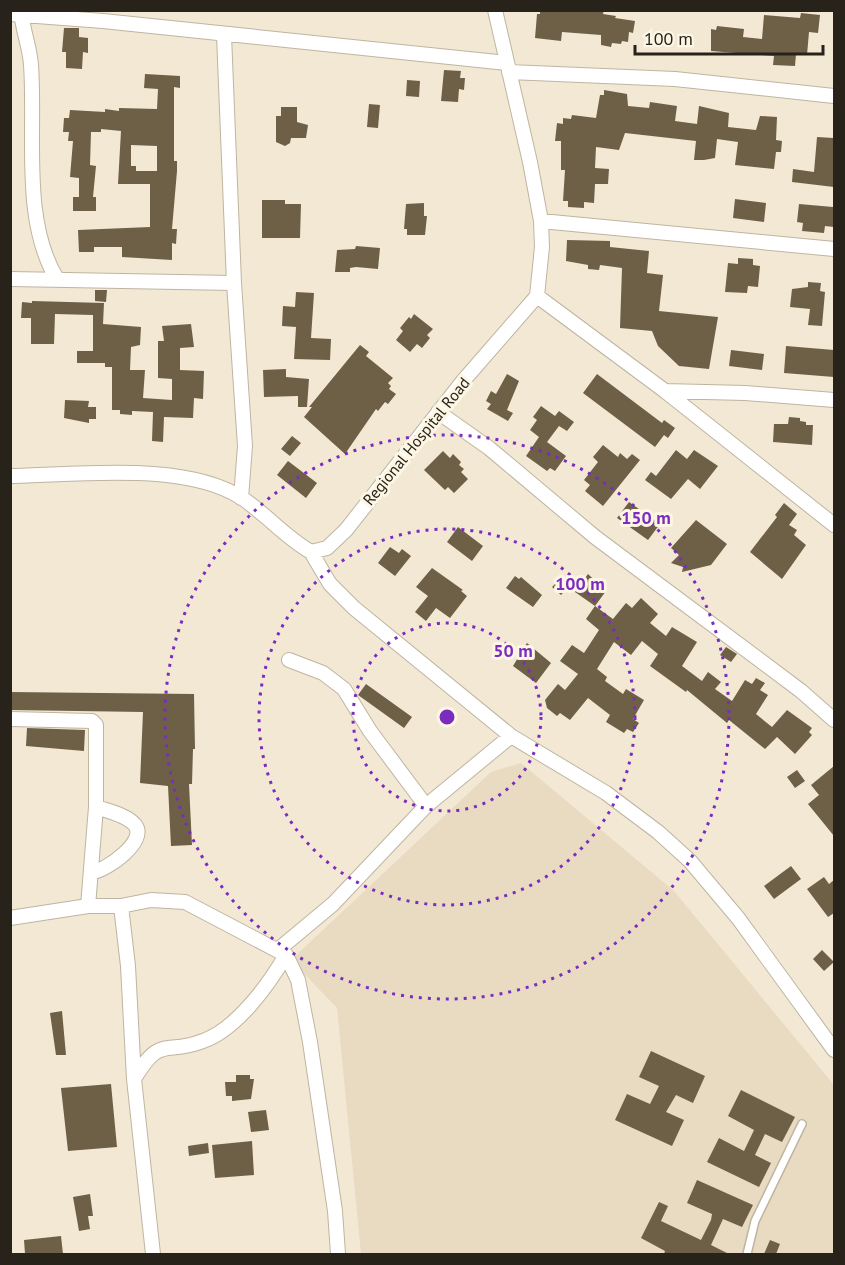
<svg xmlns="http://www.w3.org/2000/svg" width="845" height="1265" viewBox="0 0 845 1265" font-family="'PT Sans',sans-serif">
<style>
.built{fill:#e9dbc1}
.building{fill:#6d6047;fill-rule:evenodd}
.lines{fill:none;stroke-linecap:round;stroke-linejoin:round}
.lane-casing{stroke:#beb5a1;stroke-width:10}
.street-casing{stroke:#beb5a1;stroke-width:16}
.lane{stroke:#fff;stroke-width:7}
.street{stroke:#fff;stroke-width:14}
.ring{fill:none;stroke:#7b2cbf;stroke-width:3;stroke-dasharray:3 6}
.labels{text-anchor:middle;stroke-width:6;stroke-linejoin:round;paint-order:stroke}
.street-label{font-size:16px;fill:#27231b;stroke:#fef6e5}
.centre{fill:#7b2cbf;stroke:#fef6e5;stroke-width:3}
.ring-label{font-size:18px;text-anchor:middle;font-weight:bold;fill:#7b2cbf;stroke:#fef6e5;stroke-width:6;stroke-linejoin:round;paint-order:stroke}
</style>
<rect width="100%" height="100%" fill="#f3e8d4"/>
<path class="built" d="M521,763L674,891L834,1085V1254H361L337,1008L291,960L491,772Z"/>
<path class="building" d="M540,10H604L603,14L616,16L615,18L635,21L633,33L629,32L628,42L622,41L621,44L612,43L611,47L601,45V35L562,32L561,41L535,38L537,14H540Z
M801,13L820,15L818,33L809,32L807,55L796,54L795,66L773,65L774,56L711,51V29L716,30L717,26L744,29L743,37L762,39L764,15L800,18Z
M64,28H79V37L88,38V53L83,52L82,69L66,68V52H62Z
M444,70L461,71L460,78H465L464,90L459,89L458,102L441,101Z
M145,74L180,76V88L174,87V161H177V171L172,229H177L176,244L172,243V260L122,257V247H94V252H79L78,230L150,227V184H118L121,131L101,129V132H91L90,165L96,166L93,197H96V211H73V197H79V178L70,177L73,141H68L69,132H63L64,118H69L70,110L105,112V109L119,111V108L157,109L158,89L144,88ZM131,145L157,146V171H136V166H131Z
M407,80L420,81L419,97L406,96Z
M604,90L627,94L628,106L649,108L650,102L677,106L675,121L697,124L699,106L729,113L728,127L756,130L760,116L777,117L776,140L782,141L781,152H776L774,169L735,165L738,142L717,139L715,158L704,160H694L696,141L625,133L619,150L596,147L595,168L609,169L608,184H595L594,203L584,202V208L568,207V201H563L565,170H561V141H555L557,123L563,124V118L571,119L572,115L596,118L600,95H604Z
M369,104L380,105L378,128L367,127Z
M281,107H297V122L308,125L306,138H291L290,143L285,146L276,142V116H281Z
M817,137L834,138V187L792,182L793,169L814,172Z
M735,199L766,203L764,222L733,218Z
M262,200H285V204H301L300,238H262Z
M424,203V216H427L425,235H407V229H404L406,204Z
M799,204L833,207L834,227L825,226L824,233L802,231L803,223L797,222Z
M567,240L610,241V247L649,251L647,273L663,275L659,311L718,317L709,369L679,366L658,346L652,331L620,328L622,268L600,265L599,270L588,269V265L566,261Z
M356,246L380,248L378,269L356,267L350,268V272H335L337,250L355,249Z
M738,258L753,259V265L760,266L758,287L748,286L747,293L725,292L728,263L738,264Z
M808,282L821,283L820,291L825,292L822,326L808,325L810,309L790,307L792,289L808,287Z
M95,290H107L106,302L95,301Z
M296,292L314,293L311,338L331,339L330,360L294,359L296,327L282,326L283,306L295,307Z
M32,301L104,303L103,324L141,327L140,345L131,347L130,370H145L143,398L172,400V379L158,378V341H164L162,326L191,324L194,347L180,348V370L204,371L203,399L194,398L193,418L164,417L163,442L152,441L153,412L132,411V415L120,414V410H112V367H105V363H77V351H93V315L55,314L54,344H31V318H21L22,302L32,303Z
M414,314L433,329L427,335L430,338L422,348L417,344L410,352L396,340L403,331L400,328L409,317L411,319Z
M360,345L369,352L366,356L393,378L388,383L391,386L389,389L396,394L388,404L385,402L378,411L376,409L345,454L304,417L312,407H309Z
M786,346L834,350V377L784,373Z
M731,350L764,354L762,370L729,366Z
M286,369V377L309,379L307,407H298V396L264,397L263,370Z
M507,374L519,381L507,410L513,413L508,421L487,409L491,404L486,401L491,391L496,394Z
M597,374L662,423L664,420L675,428L668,438L664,435L655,447L583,393Z
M65,400L89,401L88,407H96V419H89V423L64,418Z
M541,406L555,416L559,411L574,422L567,431L559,426L547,442L566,456L555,471L550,468L547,471L526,456L539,437L530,430L537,420L533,417Z
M789,417L800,418V421L806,422V425H813L812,445L773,442L774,424H788Z
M292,436L301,443L290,456L281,449Z
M603,445L618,457L620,453L627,459L632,454L640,460L603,506L585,491L590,485L584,480L598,462L593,457Z
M676,450L687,459L694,450L718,466L700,489L688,479L671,499L645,480L651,472L656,476Z
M443,451L450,458L453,454L461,462L459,465L464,469L461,472L468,479L454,493L448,487L445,490L424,470Z
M288,461L317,483L306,498L277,475Z
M629,502L660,524L648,540L617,518Z
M784,503L797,514L789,525L797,530L794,535L806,545L782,579L750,552L777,517L775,515Z
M696,520L727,544L711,565L682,572L683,567L671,563L679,555L671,548Z
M458,527L483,546L472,561L447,542Z
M390,547L399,553L402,549L411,556L395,576L378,563Z
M432,568L463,590L461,591L467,596L450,618L436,608L426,621L415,612L428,596L416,587Z
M588,574L606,591L595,606L613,619L626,603L632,608L641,598L658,614L650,623L666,636L672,627L697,642L682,666L702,681L708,672L721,682L715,689L732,701L745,680L752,684L756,678L765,683L760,690L768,695L756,714L772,727L787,710L812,728L809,732L812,735L795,754L777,737L765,749L729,720L727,723L687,690L686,692L650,666L658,654L642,641L631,655L614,642L597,669L607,677L605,681L623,694L626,689L644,700L633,719L639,723L633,732L627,729L624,733L606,722L610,715L588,698L570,720L560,713L557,716L547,708L545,700L558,684L565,690L578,674L560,661L572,645L584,653L599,630L586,619L595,606L575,592Z
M515,576L519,579L521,577L542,595L533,607L506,588Z
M559,580L568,587L561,595L552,587Z
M527,643L551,663L536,683L513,666Z
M726,647L737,654L731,662L720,655Z
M366,684L412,717L404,728L358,695Z
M10,692L194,694L195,749H193L192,784H189L192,845L171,846L168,786L140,783L143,712L10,710Z
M27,728L85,730L84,751L26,746Z
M834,766V836L808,804L819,795L811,785Z
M797,770L805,781L795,788L787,777Z
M791,866L801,879L774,899L764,886Z
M824,877L829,884L834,880V913L828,917L807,889Z
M822,950L834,962L824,971L813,959Z
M62,1011L66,1055H56L50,1013Z
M651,1051L705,1076L693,1103L676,1095L666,1112L684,1120L672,1146L615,1120L627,1094L650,1104L659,1086L639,1077Z
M236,1075H250V1079H254L251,1099L232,1101V1096H226L225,1082H236Z
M111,1084L117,1147L68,1151L61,1088Z
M741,1090L795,1117L782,1142L765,1134L755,1155L771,1163L759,1187L707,1162L719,1138L744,1151L754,1130L728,1116Z
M266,1110L269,1130L251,1132L248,1112Z
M252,1141L254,1175L215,1178L212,1145Z
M208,1143L209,1153L189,1156L188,1146Z
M697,1180L753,1205L742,1227L723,1219L711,1245L729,1254H664L665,1251L641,1238L659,1202L668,1206L661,1221L701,1240L711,1220L712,1214L687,1203Z
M90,1194L93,1216H88L90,1229L79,1231L73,1197Z
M61,1236L63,1254H25L24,1240Z
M770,1240L780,1244L776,1254H764Z"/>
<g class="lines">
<defs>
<path id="lane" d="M747,1254L755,1221L802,1124"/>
<path id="street" d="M21,10C22,29 30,47 31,65C36,133 21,220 57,279
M10,14L103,21L507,63
M224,35L234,283L245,446L241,498
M509,72L675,79L834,96
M541,221L834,249
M10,279L234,283
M537,296L665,391L834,525
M665,391L745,393L834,400
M438,412L489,448L595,537L801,691L834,720
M10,476C78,475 184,461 242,498C267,515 285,537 311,552L327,548L346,530L463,381L537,296L542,247L541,221L530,162L495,10
M311,552L330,584L354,608L511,736L606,793L658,832L690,861L738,918L834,1050
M289,660L323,673L344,689L370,731L426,806
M10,719L92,721L96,725V807L88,906
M93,872C107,870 148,841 135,825C127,815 108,811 96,807
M121,906L128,966L134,1079L153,1254
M10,918L88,906H121L151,900L185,902L286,955L298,980L310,1042L335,1211L338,1254
M279,949L333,904L426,806L511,736
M134,1079C161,1034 164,1056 203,1041C237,1029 269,984 286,955"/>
</defs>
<use href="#lane" class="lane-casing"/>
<use href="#street" class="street-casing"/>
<use href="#lane" class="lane"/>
<use href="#street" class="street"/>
</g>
<g class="ring">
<circle cx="447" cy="717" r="94"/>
<circle cx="447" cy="717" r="188"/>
<circle cx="447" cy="717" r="282"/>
</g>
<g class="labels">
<g class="street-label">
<text transform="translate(416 441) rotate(-51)" y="6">Regional Hospital Road</text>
</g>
</g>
<circle cx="447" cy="717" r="9" class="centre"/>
<g class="ring-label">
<text x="646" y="524">150 m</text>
<text x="580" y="590">100 m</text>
<text x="513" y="657">50 m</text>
</g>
<rect width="845" height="1265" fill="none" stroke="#27231b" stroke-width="24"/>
<path d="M635 45v9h188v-9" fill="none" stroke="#27231b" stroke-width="3"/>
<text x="644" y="45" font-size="18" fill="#27231b" stroke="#fef6e5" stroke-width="4.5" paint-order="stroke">100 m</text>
</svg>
